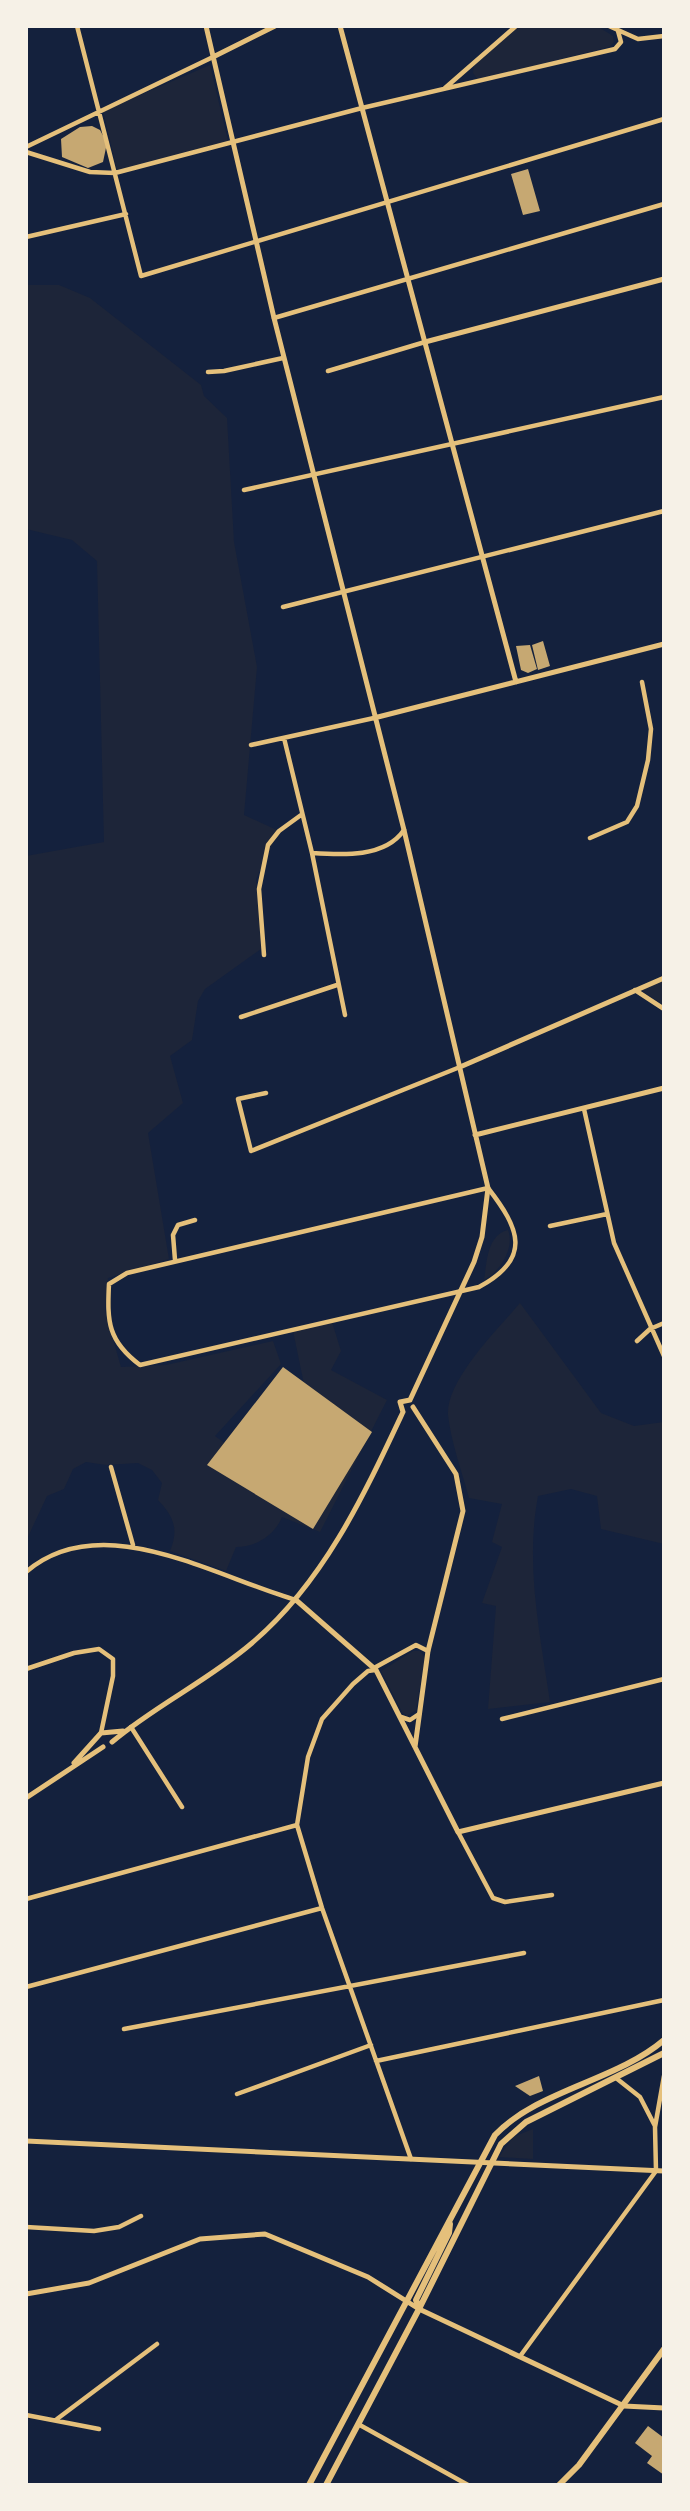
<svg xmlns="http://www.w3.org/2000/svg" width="690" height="2511" viewBox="0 0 690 2511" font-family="Lato,sans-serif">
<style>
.green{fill:#1d2539}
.building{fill:#c6a872}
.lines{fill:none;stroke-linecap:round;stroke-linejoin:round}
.minor{stroke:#e5c07b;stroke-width:4.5}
.tertiary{stroke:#e5c07b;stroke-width:5}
.secondary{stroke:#e5c07b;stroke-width:6}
.primary{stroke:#e5c07b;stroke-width:6}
</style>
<rect width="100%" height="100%" fill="#14213d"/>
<path class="green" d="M518,26H597L613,36L614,42L609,47L478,80L473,73L474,65Z
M210,65L228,141L117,170L103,111Z
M26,285H59L90,298L201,385L204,396L227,418L234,542L257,667L244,815L279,831L256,879L261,949L205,989L198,1001L192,1040L170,1056L183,1103L148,1133L169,1259L108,1278L105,1311L121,1367L166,1365L273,1341L281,1364L215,1436L271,1477L304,1384L293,1331L332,1322L341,1351L331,1370L387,1400L320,1532L282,1517C275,1535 256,1547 236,1547L226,1571L170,1551C179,1529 174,1517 158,1500L162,1483L152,1470L138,1463L106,1465L86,1462L73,1469L64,1489L47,1496L26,1541V856L104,842L97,561L72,540L26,529Z
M664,980V1005L640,990Z
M508,1230C515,1248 500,1272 484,1280C487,1262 487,1235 508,1230Z
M520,1303L601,1413L634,1426L664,1422V1544L601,1529L597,1496L571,1489L538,1496C525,1565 540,1633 550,1702L488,1709L496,1606L482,1603L502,1547L492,1542L502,1504L469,1498C462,1472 451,1442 448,1415C446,1380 498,1329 520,1303Z
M413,1651H420L425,1658L416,1710L407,1716L402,1712L381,1671Z
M533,2129V2159L499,2157L513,2137Z"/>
<path class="building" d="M92,126L100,130L107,143L103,162L88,168L62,157L61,139L80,127Z
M528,169L540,211L523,215L511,174Z
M543,641L550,666L538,670L532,645Z
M530,645L537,669L528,673L521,670L516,646Z
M283,1367L372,1432L313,1529L207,1465Z
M539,2076L543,2091L530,2096L515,2086Z
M648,2426L664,2438V2475L647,2463L652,2456L635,2443Z"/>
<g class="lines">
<path class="minor" d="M77,26L141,276L664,119
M609,26L638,39L664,36
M445,88L516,26
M26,147L213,57
M26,152L90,172L115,173L362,108L615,49L621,42L618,31
M26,237L126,214
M274,318L664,204
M328,371L425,342
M208,372L224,371L283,358
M244,490L664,397
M283,607L664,511
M284,738L312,853L345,1015
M251,745L374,718
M590,838L627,822L637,806L648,760L651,729L642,682
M312,853C342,855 385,858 404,830
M264,955L259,889L268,845L279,831L301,815
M635,990L664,1009
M241,1017L337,985
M266,1093L238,1099L251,1151L460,1067
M584,1109L614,1243L664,1356
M488,1188C519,1228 533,1258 479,1287L140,1365C108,1341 107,1322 109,1284L127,1273Z
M550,1226L607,1214
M175,1260L173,1235L178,1225L195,1220
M637,1341L650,1329L664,1323
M111,1467L133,1545
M26,1572C102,1507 215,1577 296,1600
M374,1668L416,1645L428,1651
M26,1669L74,1653L99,1649L113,1659V1676L101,1733
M375,1670L368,1671L353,1684L322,1719L308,1757L297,1825L322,1908L411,2159
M401,1717L410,1720L419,1714
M502,1719L664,1679
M131,1727L182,1807
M458,1832L493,1898L505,1902L552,1895
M26,1899L297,1825
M26,1987L322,1908
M124,2029L524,1953
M376,2061L664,2000
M616,2078L640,2097L655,2126
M237,2094L371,2045
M26,2227L94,2231L119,2227L141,2216
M521,2355L656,2171L655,2127L664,2076
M26,2415L99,2429
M57,2419L157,2344
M358,2424L468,2485"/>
<path class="tertiary" d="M206,26L274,318L404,830L488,1188L482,1237L474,1262L410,1400
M340,26L516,682
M213,57L275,26
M425,342L664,279
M374,718L664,644
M460,1067L664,978
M475,1135L664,1088
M413,1407L456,1474L463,1511L428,1651L415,1747
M403,1412L400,1402L410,1400
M296,1600L376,1670L458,1832L664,1783
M112,1742C156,1705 209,1680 252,1643C324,1582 364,1495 403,1412
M74,1763L101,1733L123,1731
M26,1798L103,1747
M26,2141L664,2171
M26,2294L89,2283L200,2239L265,2234L368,2277L419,2309L624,2406L664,2408"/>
<path class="secondary" d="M559,2485L579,2465L664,2349"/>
<path class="primary" d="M419,2309L416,2300L449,2233L450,2224
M309,2485L495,2135C538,2090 616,2081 664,2040
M326,2485L419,2309L501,2144L526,2122L664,2053"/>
</g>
<rect width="690" height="2511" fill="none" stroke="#f6f1e7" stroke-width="56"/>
</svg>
